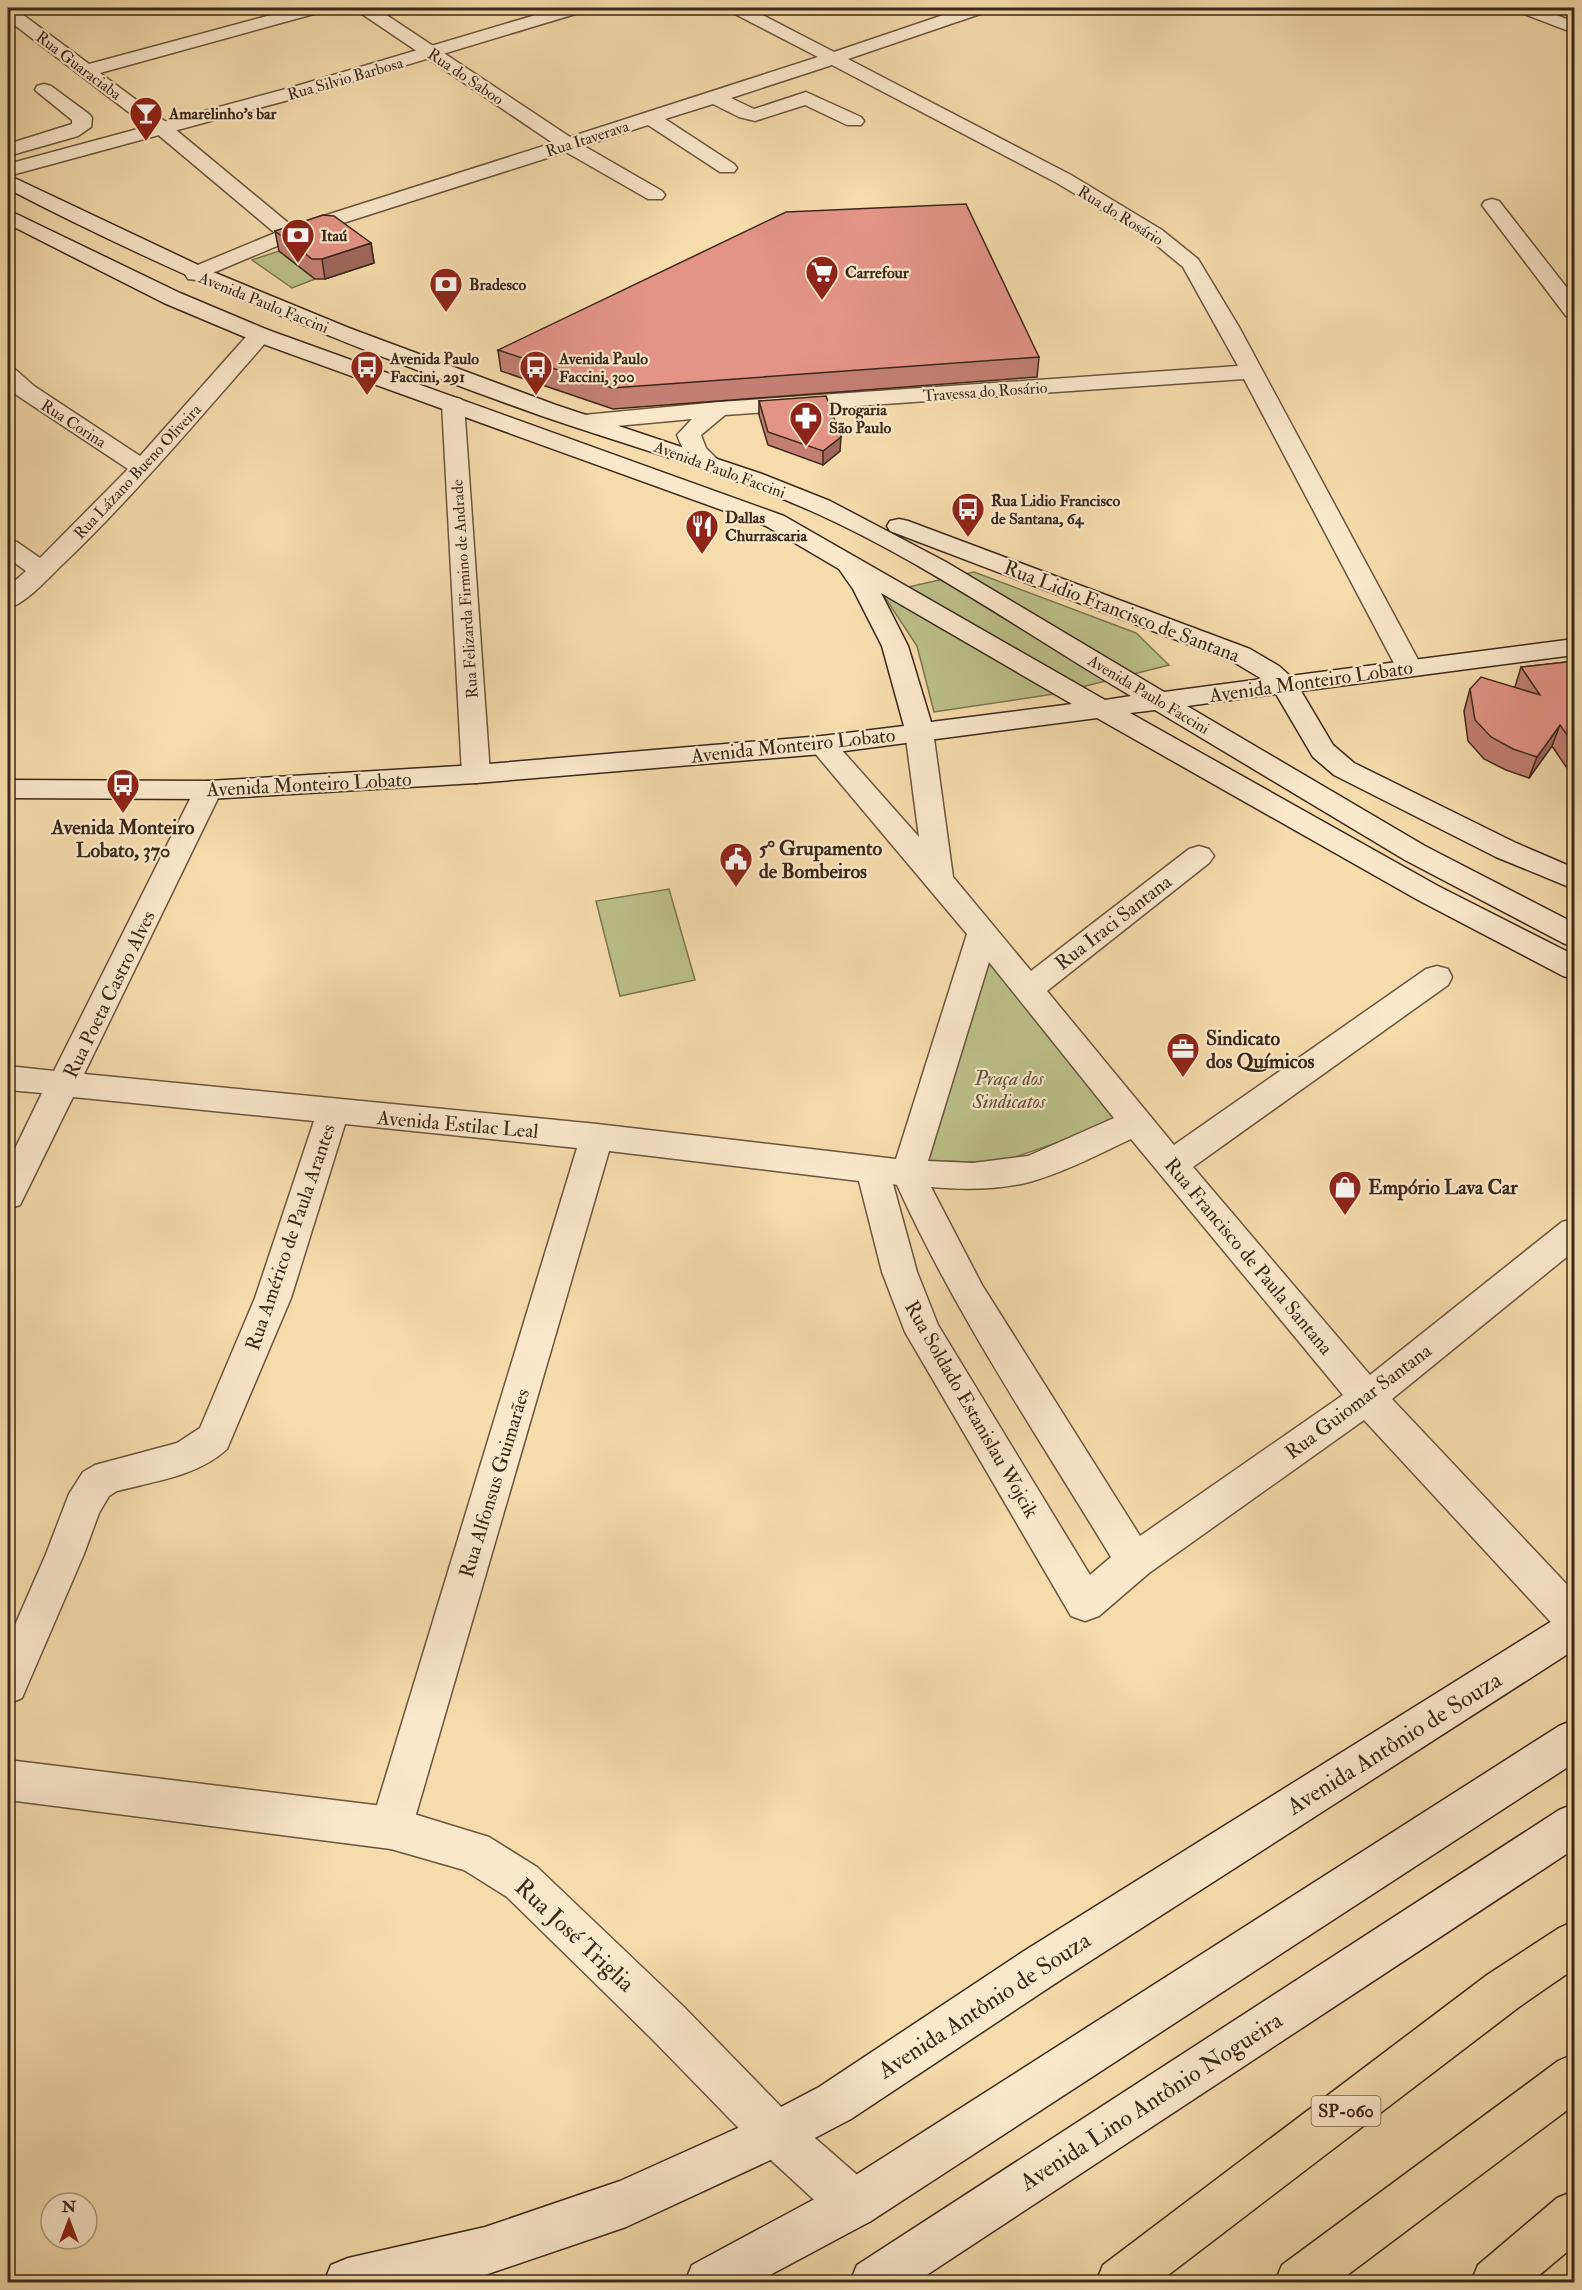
<svg xmlns="http://www.w3.org/2000/svg" width="1582" height="2290" viewBox="0 0 1582 2290" font-family="'IM FELL Double Pica',serif">
<style>
.green{fill:#bbc08a;stroke:#7b7452;stroke-width:1.5}
.lines{fill:none;stroke-linecap:round;stroke-linejoin:round}
.minor-casing{stroke:#6a553f;stroke-width:3}
.tertiary-casing{stroke:#6a553f;stroke-width:3}
.secondary-casing{stroke:#3b281a;stroke-width:3}
.motorway-casing{stroke:#3b281a;stroke-width:3}
.minor{fill:#f9e8ca;fill-rule:evenodd}
.tertiary{fill:#f9e8ca;fill-rule:evenodd}
.secondary{fill:#f9e8ca;fill-rule:evenodd}
.motorway{fill:#f6dbad;fill-rule:evenodd}
.wall{fill:#c37f72;stroke:#3b281a;stroke-width:1.5}
.shaded-wall{fill:#9f685d;stroke:#3b281a;stroke-width:1.5}
.building{fill:#e39485;stroke:#3b281a;stroke-width:1.5}
.labels{text-anchor:middle;stroke-width:4.5;stroke-linejoin:round;paint-order:stroke}
.far-street-label{font-size:16px;fill:#3b281a;stroke:#f9e8ca}
.far-poi-label{font-size:16px;font-weight:bold;fill:#3b281a;stroke:#f9e8ca;text-anchor:start}
.shield{fill:#f9e8ca;stroke:#74624f;stroke-width:1.5}
.shield-label{font-size:18px;font-weight:bold;fill:#3b281a}
.street-label{font-size:20px;fill:#3b281a;stroke:#f9e8ca}
.poi-label{font-size:20px;font-weight:bold;fill:#3b281a;stroke:#f9e8ca;text-anchor:start}
.park-label{font-size:20px;font-style:italic;fill:#5b4e36;stroke:#f9e8ca}
.near-street-label{font-size:24px;fill:#3b281a;stroke:#f9e8ca}
</style>
<rect width="100%" height="100%" fill="#f6dbad"/>
<filter id="stains"><feTurbulence type="fractalNoise" baseFrequency=".00333" numOctaves="4"/><feColorMatrix values="0 0 0 0 .2 0 0 0 0 .09 0 0 0 0 .02 0 0 0 .5 -.17"/></filter>
<radialGradient id="worn" r=".72"><stop offset=".6" stop-color="#630" stop-opacity="0"/><stop offset="1" stop-color="#630" stop-opacity=".3"/></radialGradient>
<path class="green" d="M279,251L315,279L292,288L252,260Z
M974,572L1136,633L1169,665L1054,694L934,712L917,646L882,593Z
M669,889L695,980L620,996L596,901Z
M985,957L1120,1121L998,1163L913,1160Z"/>
<g class="lines">
<defs>
<path id="minor" d="M8,8H14L89,64L297,8H323L321,12L100,73L170,125L292,226L553,143L359,12L357,8H376L570,137L818,57L731,12L729,8H749L834,52L964,8H988L986,12L848,59L1071,175L1162,230L1198,259L1239,327L1422,667L1418,673L1409,675L1400,673L1396,667L1244,379L725,415L701,435L706,448L721,463L717,468C695,474 684,453 677,435L692,419L584,429L576,427L572,422L576,417L584,415L719,402L1238,366L1183,267L1148,238L1057,183L832,65L731,98L754,109L806,92L861,117L864,121L861,125H847L805,105L755,121L739,117L713,104L665,119L734,164L737,168L734,172H720L648,125L584,146L662,191L665,195L662,199H648L566,152L296,238L196,280L188,279L185,274L188,269L275,233L156,133L8,20Z
M1516,8H1539L1574,22V33L1519,12Z
M44,84L51,86L89,114L92,118L91,127L78,136L8,156V144L72,124V120L35,90L37,86Z
M1492,199L1499,201L1574,297V317L1566,316L1482,205L1485,201Z
M260,328L268,330L271,335L268,340C201,416 137,493 64,563C50,576 26,604 8,608V587L26,571L8,558V540L17,542L40,558L128,469L18,396L8,387V368L16,370L34,386L140,456L252,330Z
M453,397L461,399L464,404L490,774L486,780L476,783L466,780L462,774L442,404L445,399Z
M919,722L929,725L933,731L953,877L1031,971L1189,849L1199,846L1209,849L1214,856L1209,863L1047,991L1174,1145L1426,969L1437,966L1448,969L1452,977L1448,985L1193,1167L1370,1375L1562,1222L1574,1219V1251L1392,1399L1574,1592V1637L1560,1632L1364,1420L1149,1573L1099,1616L1085,1621L1071,1616L905,1332L882,1272L859,1181L609,1151L412,1828L406,1843L391,1849L376,1843L370,1828L577,1148L345,1124L291,1298L227,1449C198,1476 155,1481 117,1491L109,1496L99,1513L84,1554L22,1698L8,1704V1641L46,1554L69,1494L83,1472L95,1465L177,1443L200,1428L255,1298L314,1121L73,1097L20,1205L8,1209V1163L42,1093L8,1090V1066L54,1071L198,783L208,781L218,783L222,790L84,1074L597,1124L896,1159L967,934L808,745L812,739L822,736L832,739L919,837L905,731L909,725ZM989,962L1114,1118L1028,1156L973,1163L928,1161ZM1131,1139L1343,1395L1140,1536L982,1285L931,1187C964,1190 1001,1190 1033,1181C1067,1171 1099,1154 1131,1139ZM893,1184L897,1185C956,1315 1037,1435 1111,1557L1090,1575L938,1325L917,1272Z"/>
<path id="tertiary" d="M559,8H585L582,12L307,95L8,176V164L293,87Z
M8,1760L391,1807L489,1837L537,1867L684,2007L792,2118L871,2187L878,2204L871,2221L854,2228L837,2221L760,2150L652,2039L507,1897L464,1870L391,1849L8,1800Z"/>
<path id="secondary" d="M8,175L213,272L349,328L556,405L762,474L830,501L946,562L1164,692L1262,679L1232,661L890,531L887,526L890,521L899,519L908,521L1250,649L1279,666L1290,676L1574,639V655L1301,691L1333,745L1354,763L1516,843L1574,868V889L1496,857L1334,775L1313,757L1276,694L1187,706L1425,846L1574,923V947L1563,943L1405,860L1155,710L1130,713L1438,886L1574,955V979L1563,976L1418,900L1097,718L822,754L476,783L208,799L8,798V780L208,781L476,765L822,736L904,726L882,646L853,589L839,569L766,526L252,340L164,303L8,224V210L180,293L268,330L784,516L1105,700L1131,696C1025,633 922,560 809,510C721,471 629,446 539,415C357,350 179,278 8,189ZM881,593L1072,704L931,722L908,646Z
M1574,1611V1650L1056,1983L851,2119L792,2150L626,2227L485,2275L452,2282H324L331,2265L348,2258L485,2227L620,2181L760,2118L819,2087L1024,1951L1560,1616Z
M1574,1720V1763L871,2221L757,2282H685L692,2265L837,2187L1559,1726Z
M1574,1804V1849L916,2282H850L857,2265L1559,1810Z"/>
<path id="motorway" d="M1574,1921V1969L1519,2007L1159,2282H1096L1103,2265L1487,1975L1559,1928Z
M1574,2054V2105L1338,2282H1275L1282,2265L1558,2061Z
M1574,2191V2246L1531,2282H1471L1478,2265L1557,2198Z"/>
</defs>
<use href="#minor" class="minor-casing"/>
<use href="#tertiary" class="tertiary-casing"/>
<use href="#secondary" class="secondary-casing"/>
<use href="#motorway" class="motorway-casing"/>
<use href="#minor" class="minor"/>
<use href="#tertiary" class="tertiary"/>
<use href="#secondary" class="secondary"/>
<use href="#motorway" class="motorway"/>
</g>
<path class="wall" d="M275,231L371,243L374,263L325,279H315L279,251Z
M498,350L1039,357L1037,377L613,409L501,371Z
M759,401L840,451L823,465L768,445L759,415Z
M1575,661V780L1552,746L1529,778L1506,770L1484,759L1468,741L1464,711L1470,689L1515,687L1521,667Z"/>
<path class="shaded-wall" d="M371,243L374,263L325,279L322,259Z
M841,437L840,451L823,465V451Z
M1560,725L1552,746L1529,778L1537,757Z"/>
<path class="building" d="M966,204L1039,357L612,388L498,350L786,212Z
M323,215L334,216L371,243L322,259H312L275,231Z
M826,396L841,437L823,451L768,432L759,401Z
M1575,661V746L1560,725L1537,757L1513,749L1491,737L1475,720L1470,689L1481,677L1540,695L1521,667Z"/>
<defs>
<symbol id="bar-pin" viewBox="-11 -11 22 30"><path d="M0 17L-7.5 6A9.5 9.5 0 1 1 7.5 6Z" fill="#8f2418" stroke="#f9e8ca"/><path d="M-6-5H6L.8 .8V4.5H3.5V6h-7V4.5H-.8V.8Z" fill="#fff"/></symbol>
<symbol id="bank-pin" viewBox="-11 -11 22 30"><path d="M0 17L-7.5 6A9.5 9.5 0 1 1 7.5 6Z" fill="#8f2418" stroke="#f9e8ca"/><path d="M-6-4H6V4H-6ZM0-2.3a2.3 2.3 0 1 0 0 4.6a2.3 2.3 0 1 0 0-4.6Z" fill="#fff"/></symbol>
<symbol id="supermarket-pin" viewBox="-11 -11 22 30"><path d="M0 17L-7.5 6A9.5 9.5 0 1 1 7.5 6Z" fill="#8f2418" stroke="#f9e8ca"/><path d="M-6-5.5h2.5l.6 2H6L4.5 2H-2.5L-4.4-4H-6ZM-1.5 3.2a1.3 1.3 0 1 0 .1 0ZM3 3.2a1.3 1.3 0 1 0 .1 0Z" fill="#fff"/></symbol>
<symbol id="bus-pin" viewBox="-11 -11 22 30"><path d="M0 17L-7.5 6A9.5 9.5 0 1 1 7.5 6Z" fill="#8f2418" stroke="#f9e8ca"/><path d="M-5-6H5V4H4V6H2V4H-2V6H-4V4H-5ZM-3.5-4V0h7V-4ZM-3.5 1.2v1.5H-2V1.2ZM2 1.2v1.5H3.5V1.2Z" fill="#fff"/></symbol>
<symbol id="pharmacy-pin" viewBox="-11 -11 22 30"><path d="M0 17L-7.5 6A9.5 9.5 0 1 1 7.5 6Z" fill="#8f2418" stroke="#f9e8ca"/><path d="M-2-6h4v4h4v4h-4v4h-4v-4h-4v-4h4Z" fill="#fff"/></symbol>
<symbol id="restaurant-pin" viewBox="-11 -11 22 30"><path d="M0 17L-7.5 6A9.5 9.5 0 1 1 7.5 6Z" fill="#8f2418" stroke="#f9e8ca"/><path d="M-5-6h1v4h1v-4h1v4h1v-4h1v5L-1.5 .5V6h-2V.5L-5-1ZM5-6V6H3V1.5H1.5Q1.5-4 5-6Z" fill="#fff"/></symbol>
<symbol id="civic-pin" viewBox="-11 -11 22 30"><path d="M0 17L-7.5 6A9.5 9.5 0 1 1 7.5 6Z" fill="#8f2418" stroke="#f9e8ca"/><path d="M-.6-6.5H3V-4.5H.6V-3L4-1V1h2V6H-6V1h2V-1L-.6-3ZM-1.2 2.5V6h2.4V2.5Z" fill="#fff"/></symbol>
<symbol id="office-pin" viewBox="-11 -11 22 30"><path d="M0 17L-7.5 6A9.5 9.5 0 1 1 7.5 6Z" fill="#8f2418" stroke="#f9e8ca"/><path d="M-6-3h4V-5.5h4V-3h4V5H-6ZM-1-4.5V-3h2v-1.5ZM-6 0V1H6V0Z" fill="#fff"/></symbol>
<symbol id="shop-pin" viewBox="-11 -11 22 30"><path d="M0 17L-7.5 6A9.5 9.5 0 1 1 7.5 6Z" fill="#8f2418" stroke="#f9e8ca"/><path d="M-5-2.5h2.3a2.7 3.5 0 0 1 5.4 0H5L5.5 6h-11ZM-1.5-2.5h3a1.5 2.3 0 0 0-3 0Z" fill="#fff"/></symbol>
</defs>
<g fill-rule="evenodd">
<use href="#bar-pin" x="127" y="94" width="38" height="52"/>
<use href="#bank-pin" x="279" y="216" width="38" height="52"/>
<use href="#supermarket-pin" x="803" y="253" width="38" height="52"/>
<use href="#bank-pin" x="427" y="265" width="38" height="52"/>
<use href="#bus-pin" x="348" y="348" width="38" height="52"/>
<use href="#bus-pin" x="517" y="348" width="38" height="52"/>
<use href="#pharmacy-pin" x="787" y="399" width="38" height="52"/>
<use href="#bus-pin" x="949" y="490" width="38" height="52"/>
<use href="#restaurant-pin" x="683" y="507" width="38" height="52"/>
<use href="#bus-pin" x="104" y="766" width="38" height="52"/>
<use href="#civic-pin" x="717" y="840" width="38" height="52"/>
<use href="#office-pin" x="1164" y="1030" width="38" height="52"/>
<use href="#shop-pin" x="1326" y="1168" width="38" height="52"/>
</g>
<g class="labels">
<g class="far-street-label">
<text transform="translate(79 65) rotate(37)" y="6">Rua Guaraciaba</text>
<text transform="translate(466 76) rotate(34)" y="6">Rua do Saboo</text>
<text transform="translate(345 78) rotate(-16)" y="6">Rua Silvio Barbosa</text>
<text transform="translate(587 138) rotate(-18)" y="6">Rua Itaverava</text>
<text transform="translate(1121 215) rotate(32)" y="6">Rua do Rosário</text>
<text transform="translate(264 302) rotate(22)" y="6">Avenida Paulo Faccini</text>
<text transform="translate(985 391) rotate(-4)" y="6">Travessa do Rosário</text>
<text transform="translate(74 423) rotate(33)" y="6">Rua Corina</text>
<text transform="translate(720 469) rotate(20)" y="6">Avenida Paulo Faccini</text>
<text transform="translate(137 471) rotate(-47)" y="6">Rua Lázano Bueno Oliveira</text>
<text transform="translate(464 589) rotate(-94)" y="6">Rua Felizarda Firmino de Andrade</text>
<text transform="translate(1149 694) rotate(31)" y="6">Avenida Paulo Faccini</text>
</g>
<g class="far-poi-label">
<text x="169" y="119">Amarelinho's bar</text>
<text x="321" y="241">Itaú</text>
<text x="845" y="278">Carrefour</text>
<text x="469" y="290">Bradesco</text>
<text x="390" y="364">Avenida Paulo<tspan x="390" dy="18">Faccini, 291</tspan></text>
<text x="559" y="364">Avenida Paulo<tspan x="559" dy="18">Faccini, 300</tspan></text>
<text x="829" y="415">Drogaria<tspan x="829" dy="18">São Paulo</tspan></text>
<text x="991" y="506">Rua Lidio Francisco<tspan x="991" dy="18">de Santana, 64</tspan></text>
<text x="725" y="523">Dallas<tspan x="725" dy="18">Churrascaria</tspan></text>
</g>
<rect class="shield" x="1311.5" y="2096" width="69" height="30" rx="4.5"/>
<g class="shield-label">
<text x="1346" y="2117">SP-060</text>
</g>
<g class="street-label">
<text transform="translate(1122 611) rotate(21)" y="7">Rua Lidio Francisco de Santana</text>
<text transform="translate(1311 681) rotate(-8)" y="7">Avenida Monteiro Lobato</text>
<text transform="translate(793 745) rotate(-6)" y="7">Avenida Monteiro Lobato</text>
<text transform="translate(309 784) rotate(-3)" y="7">Avenida Monteiro Lobato</text>
<text transform="translate(1113 922) rotate(-38)" y="7">Rua Iraci Santana</text>
<text transform="translate(109 994) rotate(-64)" y="7">Rua Poeta Castro Alves</text>
<text transform="translate(458 1124) rotate(5)" y="7">Avenida Estilac Leal</text>
<text transform="translate(290 1237) rotate(-71)" y="7">Rua Américo de Paula Arantes</text>
<text transform="translate(1249 1256) rotate(50)" y="7">Rua Francisco de Paula Santana</text>
<text transform="translate(1358 1401) rotate(-37)" y="7">Rua Guiomar Santana</text>
<text transform="translate(972 1409) rotate(60)" y="7">Rua Soldado Estanislau Wojcik</text>
<text transform="translate(494 1483) rotate(-73)" y="7">Rua Alfonsus Guimarães</text>
</g>
<g class="poi-label">
<text x="123" y="834" text-anchor="middle">Avenida Monteiro<tspan x="123" dy="23">Lobato, 370</tspan></text>
<text x="759" y="855">5° Grupamento<tspan x="759" dy="23">de Bombeiros</tspan></text>
<text x="1206" y="1045">Sindicato<tspan x="1206" dy="23">dos Químicos</tspan></text>
<text x="1368" y="1194">Empório Lava Car</text>
</g>
<g class="park-label">
<text x="1009" y="1085">Praça dos<tspan x="1009" dy="23">Sindicatos</tspan></text>
</g>
<g class="near-street-label">
<text transform="translate(1394 1743) rotate(-32)" y="8">Avenida Antônio de Souza</text>
<text transform="translate(575 1935) rotate(43)" y="8">Rua José Triglia</text>
<text transform="translate(984 2005) rotate(-33)" y="8">Avenida Antônio de Souza</text>
<text transform="translate(1151 2101) rotate(-33)" y="8">Avenida Lino Antônio Nogueira</text>
</g>
</g>
<rect width="1582" height="2290" fill="none" stroke="#f6dbad" stroke-width="30"/>
<rect x="9" y="9" width="1564" height="2272" fill="none" stroke="#3b281a" stroke-width="3"/>
<rect x="15" y="15" width="1552" height="2260" fill="none" stroke="#3b281a" stroke-width="1.5"/>
<g transform="translate(69 2221)"><circle r="28" fill="#f9e8ca" stroke="#ad9b84" stroke-width="1.5"/>
<path d="M0-4.5L10 22L0 15L-10 22Z" fill="#8f2418"/>
<text y="-9" font-size="16" font-weight="bold" text-anchor="middle" fill="#3b281a">N</text>
</g>
<rect width="100%" height="100%" filter="url(#stains)"/>
<rect width="100%" height="100%" fill="url(#worn)"/>
</svg>
